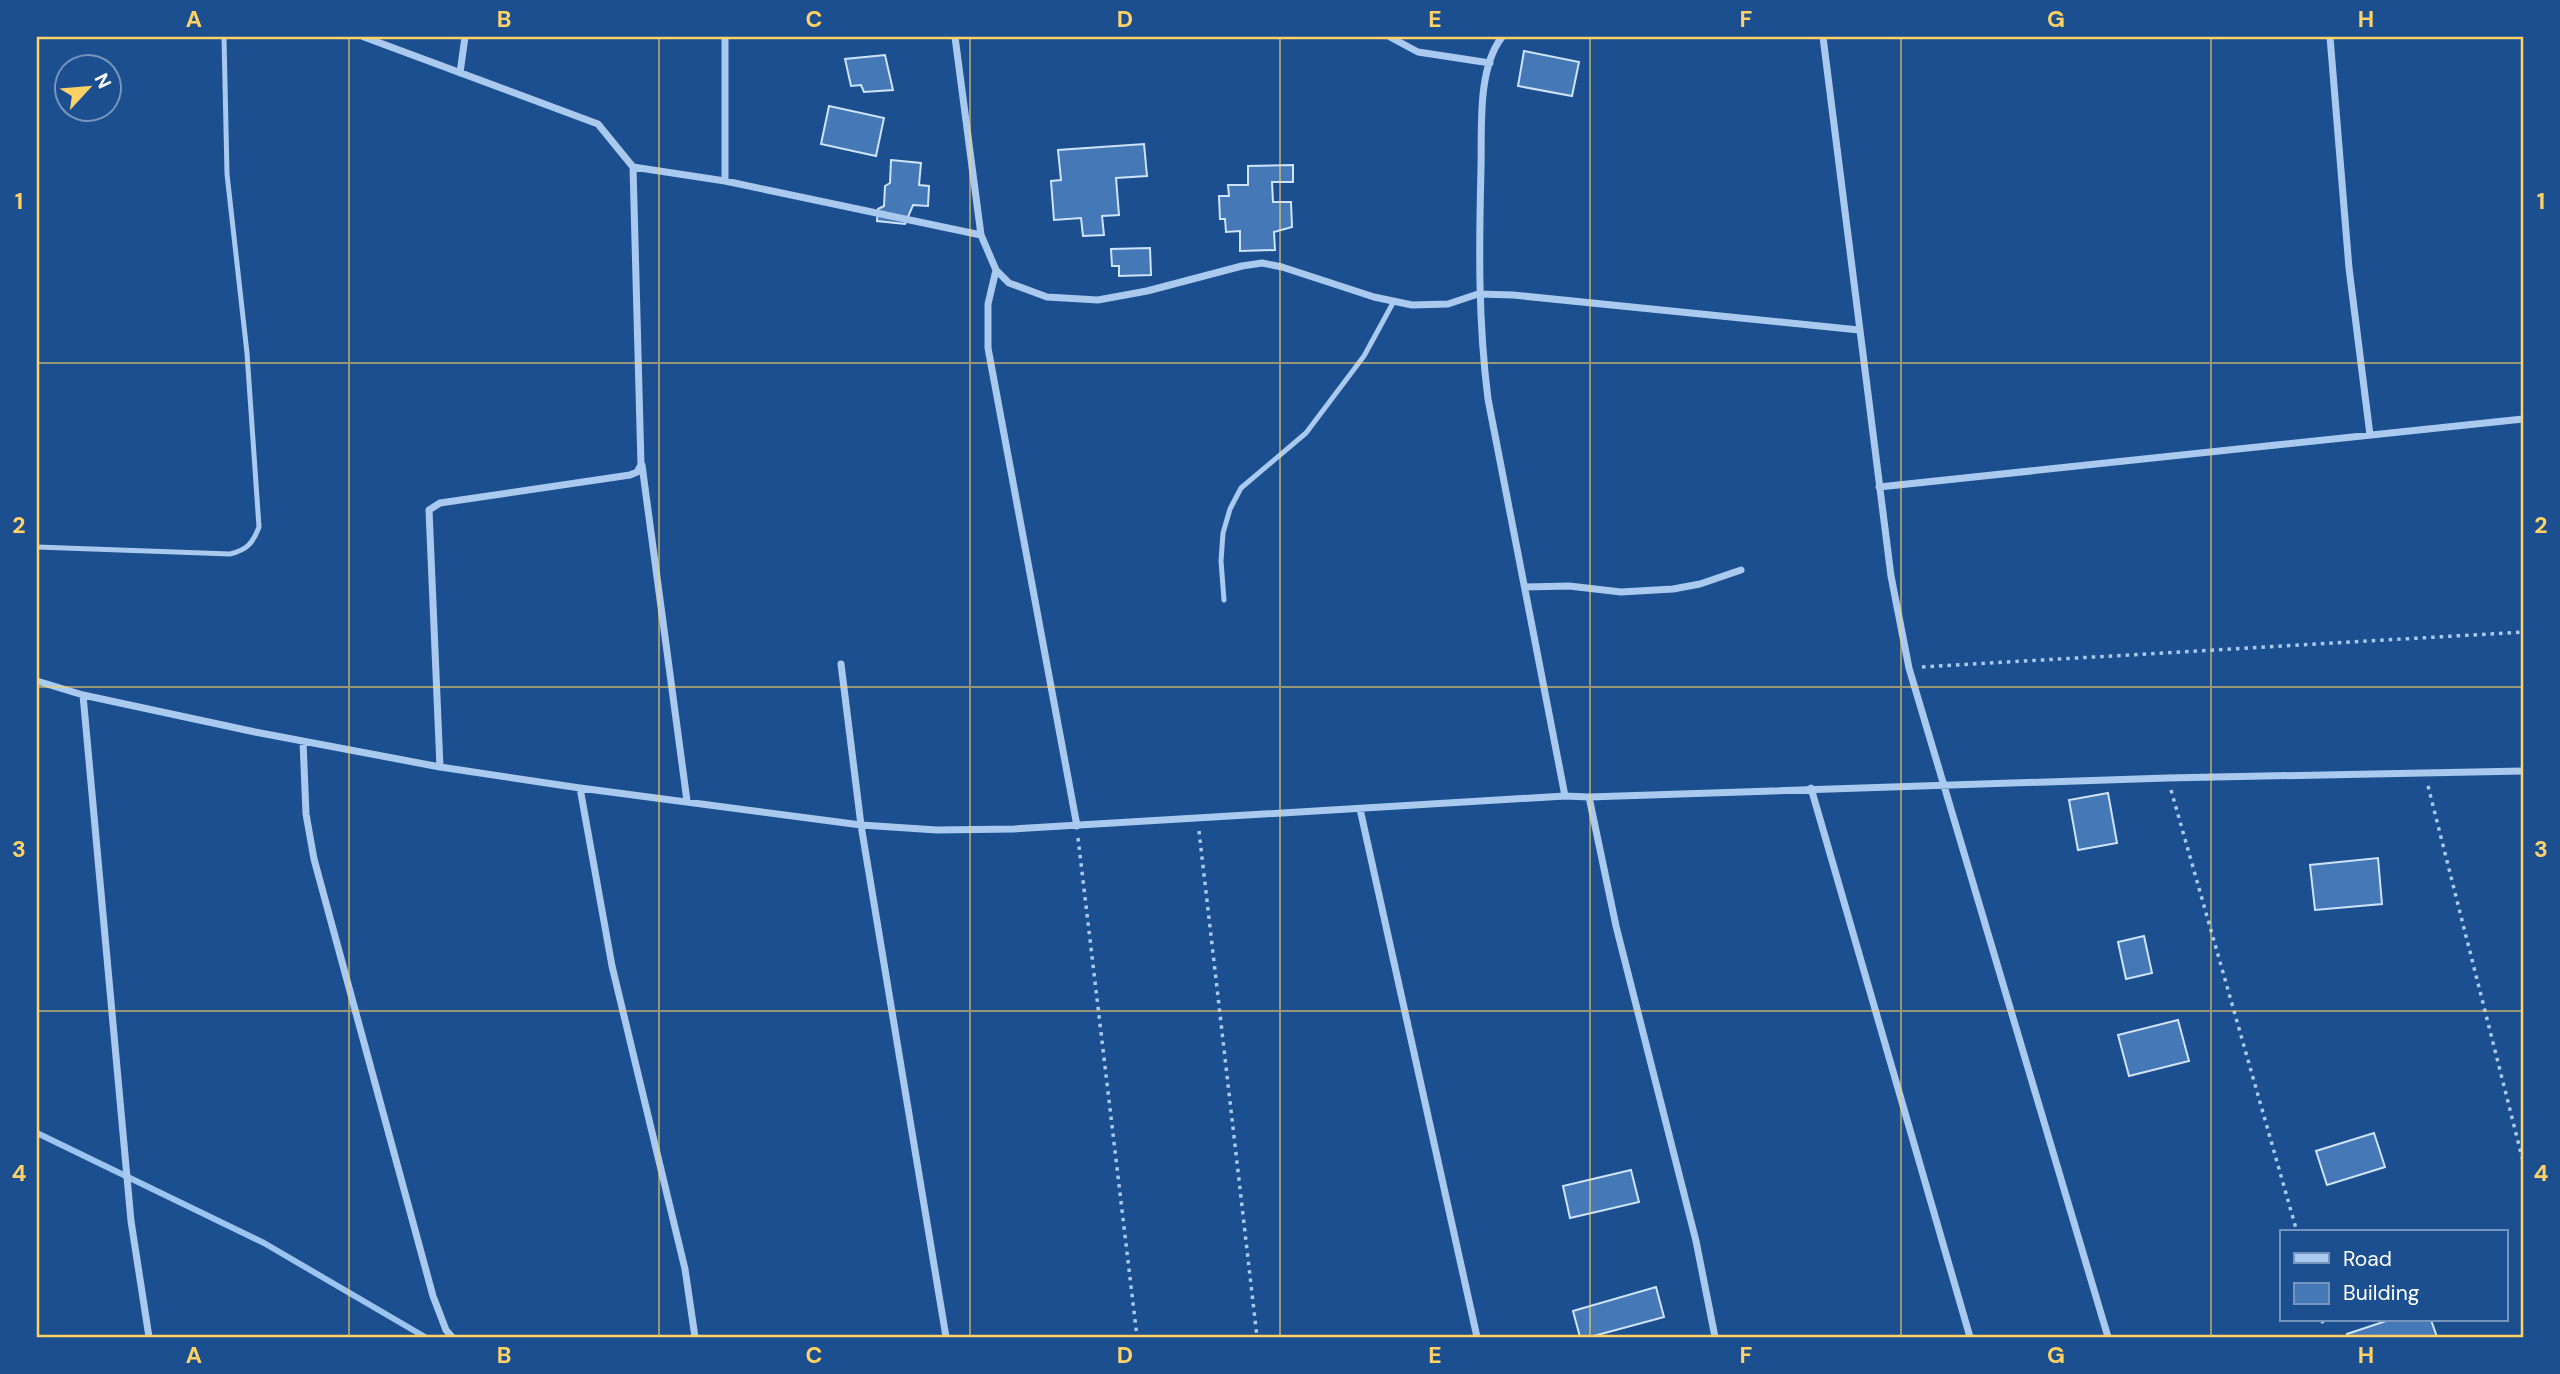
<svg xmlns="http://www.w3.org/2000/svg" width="2560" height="1374" viewBox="0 0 2560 1374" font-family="'DM Sans',sans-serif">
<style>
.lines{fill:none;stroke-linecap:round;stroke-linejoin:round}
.stream{stroke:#9cc4f0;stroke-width:6}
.building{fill:#4478b7;stroke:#cfe3fa;stroke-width:2}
.path{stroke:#a9c9ee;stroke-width:3.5;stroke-dasharray:3.5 5;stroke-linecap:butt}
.service{stroke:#a9c9ee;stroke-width:5}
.minor{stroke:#a9c9ee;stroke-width:7}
.grid{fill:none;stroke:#ffd166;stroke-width:2;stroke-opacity:0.55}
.neatline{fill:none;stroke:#ffd166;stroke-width:2.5}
.grid-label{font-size:23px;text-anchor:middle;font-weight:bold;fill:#ffd166}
</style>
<rect width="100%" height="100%" fill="#1b4f8f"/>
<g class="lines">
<path class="stream" d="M37,1133L264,1243L425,1337"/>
</g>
<path class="building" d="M1524,51L1579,62L1572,96L1518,86Z
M885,55L893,90L864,92L861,85L851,86L845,59Z
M829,106L884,118L876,156L821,144Z
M1144,144L1147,176L1116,178L1119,215L1102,216L1104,235L1083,236L1081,218L1054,220L1051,181L1061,180L1058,150Z
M891,160L921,163L919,185L929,186L928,206L913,205L905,224L877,221L878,209L884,206L885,186L890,183Z
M1293,165V182H1272L1273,202H1291L1292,227L1274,232L1275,250L1240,251V231L1226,232L1225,219H1220L1219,196H1229L1228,185H1248V166Z
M1150,248L1151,275L1119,276V266H1112L1111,249Z
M2108,793L2117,843L2078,850L2069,800Z
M2378,858L2382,904L2315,910L2310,865Z
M2144,936L2152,973L2126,979L2118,942Z
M2178,1020L2189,1061L2129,1076L2118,1035Z
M2374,1133L2385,1167L2327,1185L2316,1151Z
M1631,1170L1639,1202L1570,1218L1563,1186Z
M1656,1287L1664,1317L1590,1337H1580L1573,1311Z
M2389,1320H2431L2437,1337H2348L2347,1334Z"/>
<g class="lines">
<path class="path" d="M1922,667L2523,632
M2428,786L2523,1161
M2171,790L2297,1232
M1199,831L1257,1337
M1078,838L1137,1337
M2322,1320L2323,1324"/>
<path class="service" d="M37,547L230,554C247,550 253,543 259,527L247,353L227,174L224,37
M1224,600L1221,561L1223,533L1230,509L1241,488L1306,433L1364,356L1394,301"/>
<path class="minor" d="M364,37L598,124L633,167L725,181L981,235
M955,37L981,235L996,270L1009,283L1047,297L1098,300L1147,291L1242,266L1262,263L1282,267L1374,297L1412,305L1448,304L1478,294L1513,295L1859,330
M1390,37L1418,52L1490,63
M1502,37C1477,69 1482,129 1481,168C1479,248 1478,320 1488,399L1565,796
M1823,37L1891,576L1909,668L2108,1337
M2330,37L2349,268L2370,435
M460,73L465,37
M725,181V37
M996,270L988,304V348L1077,826
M642,465L687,801
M1879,487L2523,419
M1525,587L1569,586L1621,592L1673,589L1700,584L1741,570
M841,664L861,825L946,1337
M37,681L83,695L255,732L440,767L580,788L861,825L937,830L1013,829L1565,796L1589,797L2167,778L2523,771
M83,695L131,1221L149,1337
M303,741L306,814L314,859L433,1296L446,1330L452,1337
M440,767L429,510L440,503L630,475L637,472L641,465L633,167
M580,788L612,966L685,1269L695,1337
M1811,788L1970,1337
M1589,797L1616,926L1696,1241L1715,1337
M1360,809L1477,1337"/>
</g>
<path class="grid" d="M349,37V1337M659,37V1337M970,37V1337M1280,37V1337M1590,37V1337M1901,37V1337M2211,37V1337M37,363H2523M37,687H2523M37,1011H2523"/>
<rect width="2560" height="1374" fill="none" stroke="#1b4f8f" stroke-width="77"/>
<rect x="2280" y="1230" width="228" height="91" fill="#1b4f8f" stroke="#7695bc" stroke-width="2"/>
<rect x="2294" y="1253" width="35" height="10" fill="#a9c9ee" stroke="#7695bc" stroke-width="2"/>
<text x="2343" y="1266" font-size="21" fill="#ffffff">Road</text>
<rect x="2294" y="1283" width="35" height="21" fill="#4478b7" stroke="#7695bc" stroke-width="2"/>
<text x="2343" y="1300" font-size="21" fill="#ffffff">Building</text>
<g transform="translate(88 88) rotate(64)"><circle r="33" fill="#1b4f8f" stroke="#7695bc" stroke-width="2"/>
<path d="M0-5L12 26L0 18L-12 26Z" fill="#ffd166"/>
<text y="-10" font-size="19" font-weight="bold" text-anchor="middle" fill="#ffffff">N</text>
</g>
<rect x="38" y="38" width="2484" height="1298" class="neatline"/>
<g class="grid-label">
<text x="194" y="27">A</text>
<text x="504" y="27">B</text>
<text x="814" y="27">C</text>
<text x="1125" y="27">D</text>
<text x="1435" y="27">E</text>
<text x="1746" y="27">F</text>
<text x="2056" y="27">G</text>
<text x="2366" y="27">H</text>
<text x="19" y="209">1</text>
<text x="2541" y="209">1</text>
<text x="19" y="533">2</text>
<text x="2541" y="533">2</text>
<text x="19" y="857">3</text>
<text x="2541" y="857">3</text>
<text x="19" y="1181">4</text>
<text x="2541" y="1181">4</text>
<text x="194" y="1363">A</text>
<text x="504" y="1363">B</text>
<text x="814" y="1363">C</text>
<text x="1125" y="1363">D</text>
<text x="1435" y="1363">E</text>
<text x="1746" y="1363">F</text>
<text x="2056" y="1363">G</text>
<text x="2366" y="1363">H</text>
</g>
</svg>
